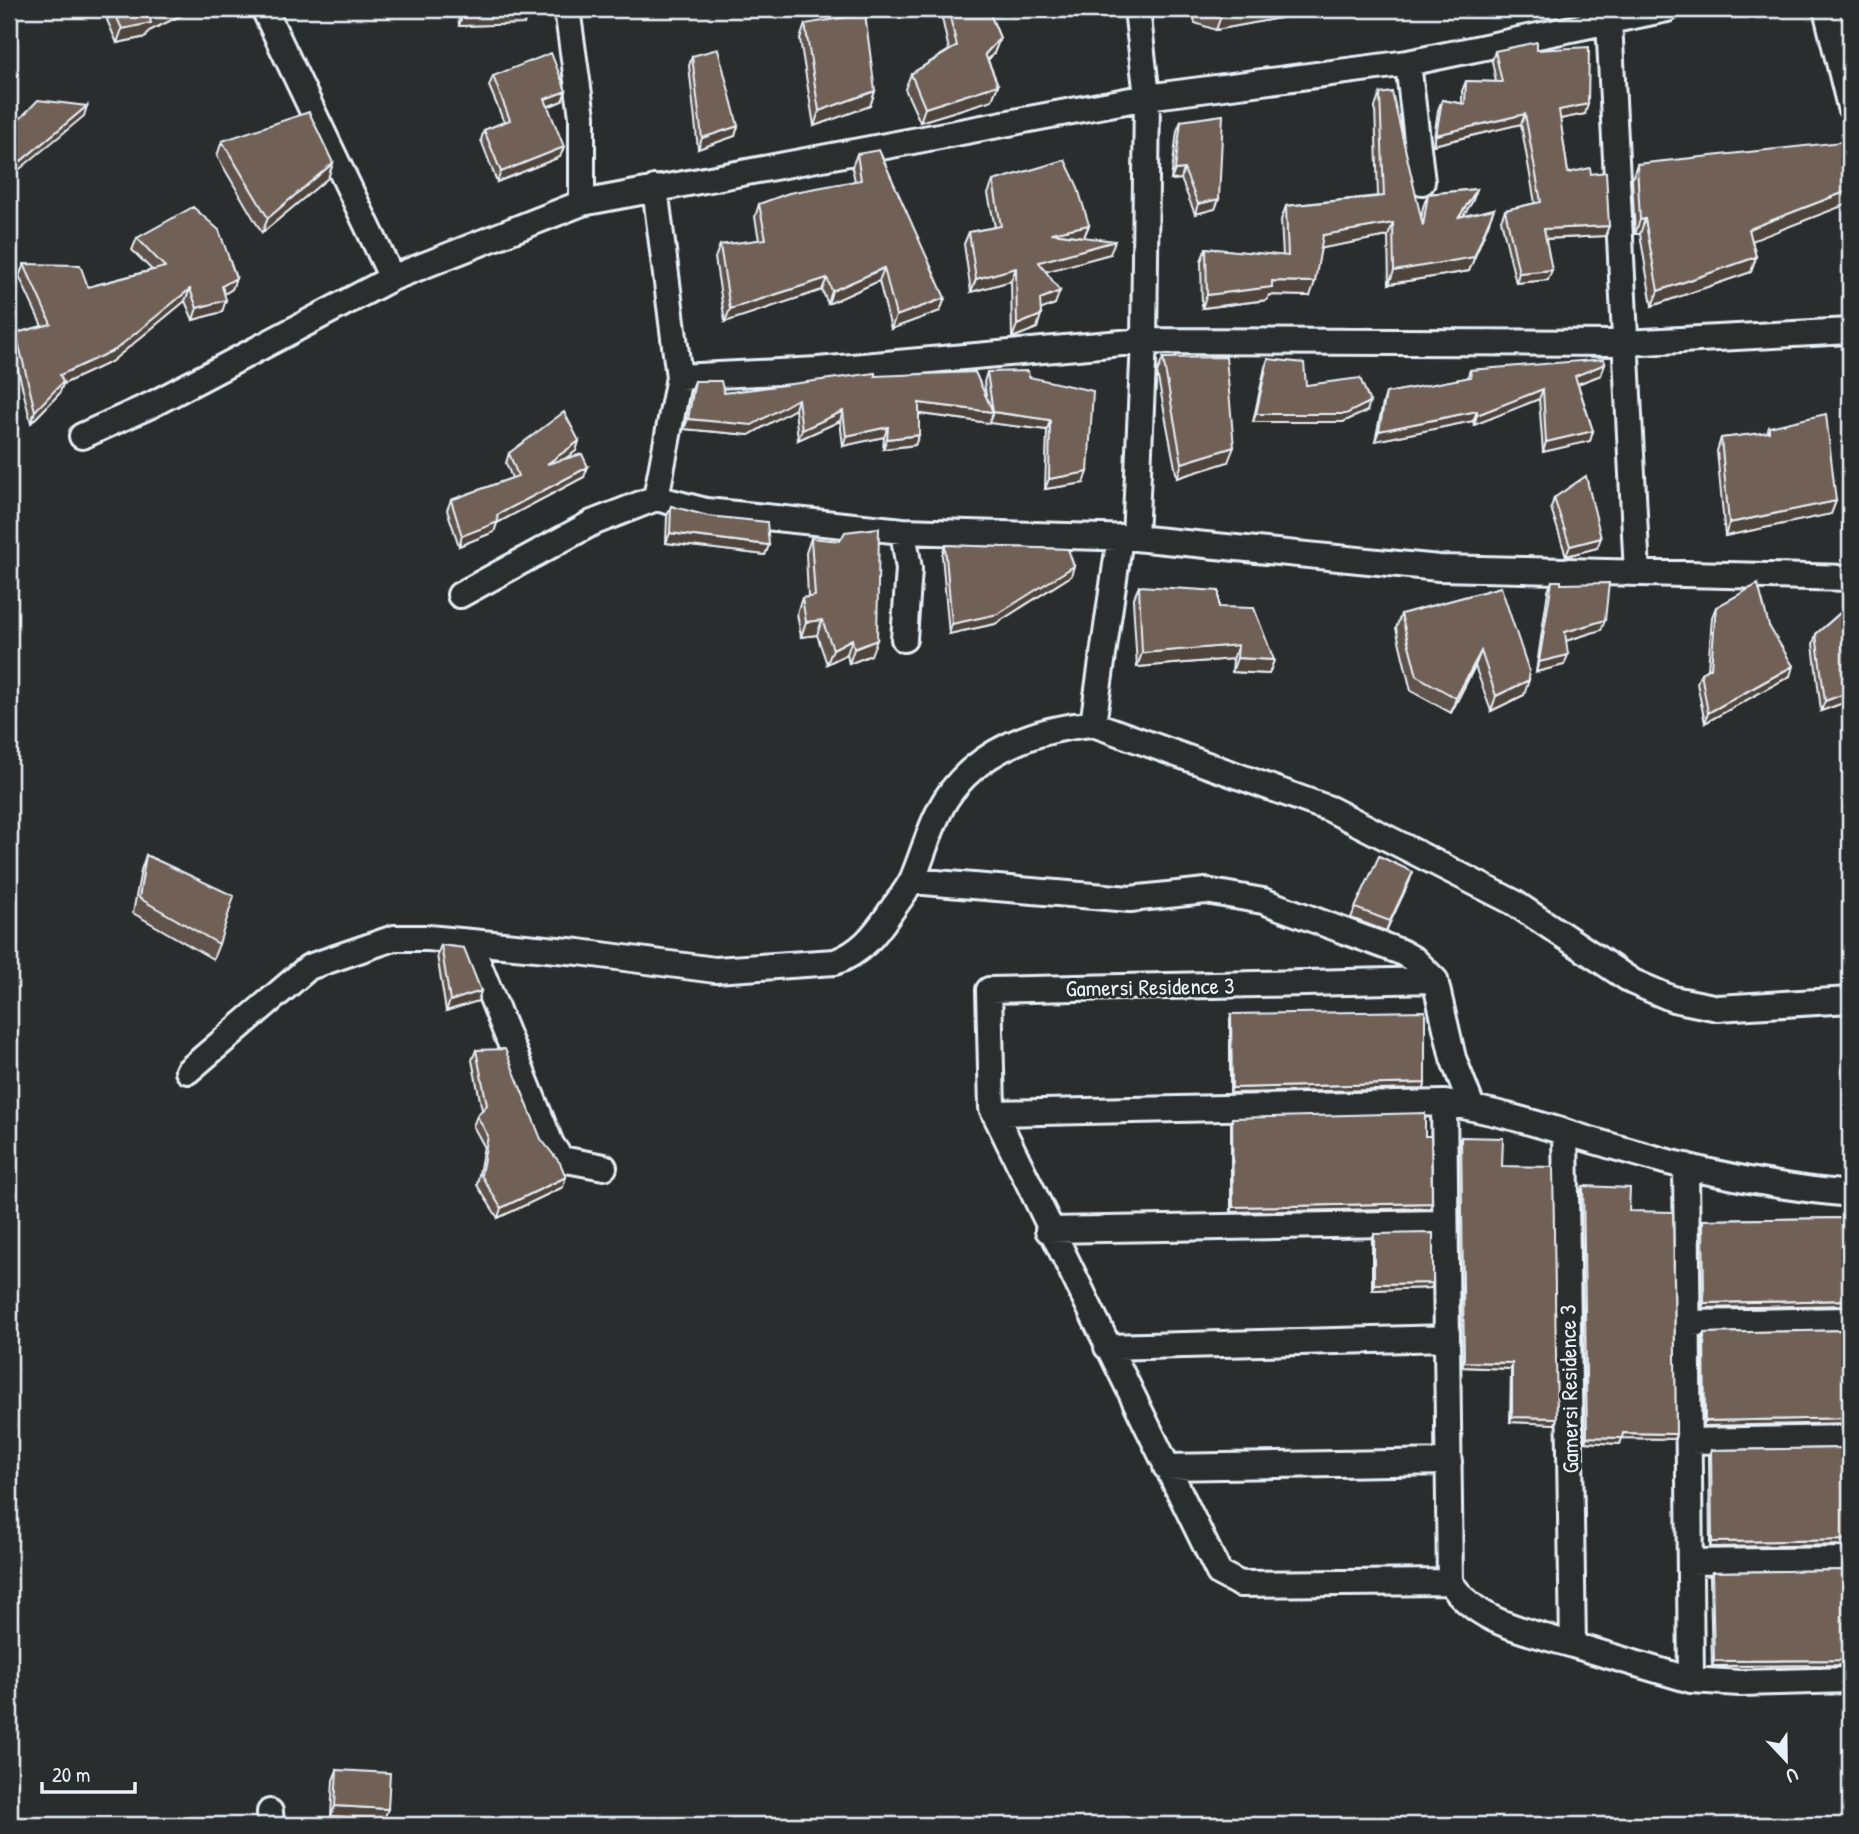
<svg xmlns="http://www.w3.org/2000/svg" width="1859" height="1834" viewBox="0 0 1859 1834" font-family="'Patrick Hand',sans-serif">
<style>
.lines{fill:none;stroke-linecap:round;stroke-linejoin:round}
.minor-casing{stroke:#e8f1f8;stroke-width:30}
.minor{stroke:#2a2d2e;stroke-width:24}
.wall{fill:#61534b;stroke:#e8f1f8;stroke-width:2}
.shaded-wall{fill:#4f443d;stroke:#e8f1f8;stroke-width:2}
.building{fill:#716157;stroke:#e8f1f8;stroke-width:2}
.labels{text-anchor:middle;stroke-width:6;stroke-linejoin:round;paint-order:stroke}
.street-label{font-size:23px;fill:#e8f1f8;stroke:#2a2d2e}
</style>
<rect width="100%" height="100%" fill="#2a2d2e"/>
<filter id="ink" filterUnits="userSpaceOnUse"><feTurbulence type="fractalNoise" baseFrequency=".0143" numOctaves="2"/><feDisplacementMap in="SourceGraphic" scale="14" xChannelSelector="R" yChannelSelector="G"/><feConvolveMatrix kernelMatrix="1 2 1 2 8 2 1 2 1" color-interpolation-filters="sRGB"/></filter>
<g filter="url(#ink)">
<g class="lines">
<defs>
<path id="minor" d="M264,9L392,278
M567,9L582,116V203
M1826,9L1850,107
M1609,21L1637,573
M1408,63L1422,182
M655,188L679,377L656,498L706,511L903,531L1135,538L1439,568L1850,578
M679,377L818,370L1144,341L1625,343L1850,331
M82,436L151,405L392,278L582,203L1147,97L1408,63L1667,9
M903,531L909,569L904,639
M1135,538L1144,341L1147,97L1137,9
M460,595L592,523L656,498
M1093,724L1120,537
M912,881L1130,899L1206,891L1263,901L1401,952L1415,960L1435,980L1453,1058L1472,1107
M470,943L551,1144L561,1159L604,1167
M1435,980L989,990L992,1108L1219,1573L1240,1584L1450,1582
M188,1071L309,967L394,938H428L579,952L715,970L835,962C860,953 874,936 889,914C897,902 907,891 913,878C924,852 931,823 946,799C978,750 1038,728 1093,724L1330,809L1513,902L1633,982L1673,999L1718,1008L1850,1000
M1444,1103L1450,1582C1478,1624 1527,1631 1573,1645
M994,1113L1444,1103C1506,1112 1565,1133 1625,1150C1699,1172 1773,1187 1850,1194
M1565,1132L1573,1645L1691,1680
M1686,1166L1691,1680L1740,1683L1850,1680
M1048,1230L1445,1223
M1688,1323L1850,1320
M1107,1347L1447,1338
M1689,1441L1850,1438
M1166,1467L1449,1462
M1690,1562L1850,1560
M270,1812L271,1825"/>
</defs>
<use href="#minor" class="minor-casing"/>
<use href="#minor" class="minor"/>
</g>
<path class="wall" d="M111,9H194L149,31L146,37L117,43L107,20Z
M458,9H528L524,24L459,26Z
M940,9H988L1000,38L994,53L988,60L998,85L992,100L920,122L905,89L911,74L949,50Z
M1192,9H1303L1301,14L1216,30L1195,23Z
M805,24L875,91L870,106L814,126L800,39Z
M1537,50L1585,114L1560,119L1568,173L1591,174L1609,226L1605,236L1546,239L1548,280L1516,283L1501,220L1505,210L1535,203L1521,124L1433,145L1438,110L1442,100L1462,104V91L1466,81L1496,82L1492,61L1495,51Z
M692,56L738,126L735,136L698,149L689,66Z
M493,76L566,91L562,101L548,107L560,157L497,182L481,140L484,130L504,122L489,86Z
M1380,94L1421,219L1423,207L1428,194L1477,189L1472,202L1463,216L1489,222L1469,271L1389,284L1388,236L1321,248L1310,296L1269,295L1267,300L1202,308L1201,261L1206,248L1283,256L1281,220L1286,206L1378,196L1375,107Z
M1181,121L1219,199L1215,209L1195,214L1181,179L1171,180L1177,131Z
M222,141L333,163L328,178L262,233L217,156Z
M857,154L945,298L940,311L891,329L879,281L828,304L822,290L725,322L715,258L720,245L759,240L755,217L759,204L855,181L852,167Z
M1637,164L1752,240L1756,257L1751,272L1652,306L1640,234H1635L1632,179Z
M993,181L1089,225L1084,237L1110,254L1046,271L1055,304L1041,309L1037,328L1012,338L1011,281L971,292L964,244L969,232L995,227L988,194Z
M137,238L236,278L232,289L224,294L222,312L193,320L185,301L111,362L63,384L59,394L31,423L12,345L16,333L42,326L19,276L24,264L88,287L152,270L132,250Z
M1163,358L1228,462L1177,478L1157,373Z
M1268,359L1306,385L1367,411L1343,422H1253L1265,367Z
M1605,364L1601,375L1578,384L1593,431L1590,441L1543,452L1539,399L1474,425L1473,421L1375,441L1383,403L1386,393L1467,378L1470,370Z
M987,372L1029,377L1084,483L1045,489L1047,430L919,414V435L915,445L883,449L884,437L843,446L840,421L798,440L795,409L749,435L684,429L691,391L695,381L724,393L875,376L986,396L984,382Z
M1769,427L1836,501L1831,514L1725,536L1717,451L1721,438L1767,433Z
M579,441L576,451L565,459L584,477L497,523L494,532L459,546L447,510L451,500L512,478L506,463L509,453Z
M1554,498L1597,548L1566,556L1551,508Z
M671,506L769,545L765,555L666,543L667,516Z
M811,538L871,655L849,664L847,654L827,664L817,635L801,637L797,613L802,598L808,597L806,553Z
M945,545L1071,576L995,624L949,634L942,555Z
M1552,581L1605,620L1601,630L1566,641L1564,665L1536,672L1548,591Z
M1139,586L1219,607L1274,660L1269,674L1232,672L1233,659L1137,667L1133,600Z
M1501,587L1524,695L1491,711L1475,666L1451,713L1411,691L1396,628L1401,614Z
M1845,597H1850V712L1846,702L1821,711L1813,644L1816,634L1842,611V607Z
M1716,607L1769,626L1790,676L1705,723L1697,683L1701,673L1708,669L1712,617Z
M146,855L219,944L213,959L133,913L141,870Z
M1409,882L1386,931L1351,918L1355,908Z
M441,945L481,991L478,1001L446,1011L437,955Z
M1231,1014L1425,1083L1424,1089L1230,1093V1019Z
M476,1050L541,1139L563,1187L498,1218L477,1185L484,1146L473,1126L477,1116L482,1110L472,1060Z
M1232,1118L1425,1136L1432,1203L1430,1208L1231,1212V1123Z
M1461,1137L1502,1166L1555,1424L1510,1422L1511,1369L1462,1367L1459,1142Z
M1583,1186L1629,1211L1674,1439L1622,1438L1620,1444L1585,1442L1581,1192Z
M1850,1218V1305L1702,1308L1701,1225L1703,1220Z
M1374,1234L1433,1283L1431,1288L1372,1290V1239Z
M1850,1330V1423L1703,1426V1338L1704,1333Z
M1850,1448V1545L1710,1547L1709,1456L1711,1450Z
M1850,1570V1665L1712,1666L1710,1577L1712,1572Z
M337,1770L384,1819L331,1816L333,1780Z"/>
<path class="shaded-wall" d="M170,9H194L149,31L146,37L117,43L122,29L150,18Z
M1263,9H1303L1301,14L1216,30L1221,16Z
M528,14L524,24L459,26L462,15Z
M1000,38L994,53L980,69L985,54Z
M998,85L992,100L920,122L925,108Z
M566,91L562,101L541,109L545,99Z
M875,91L870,106L814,126L819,111Z
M1588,104L1585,114L1555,120L1559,110Z
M87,106L84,116L9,178V171Z
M1525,114L1521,124L1433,145L1436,135Z
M738,126L735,136L698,149L702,138Z
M564,147L560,157L497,182L501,172Z
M333,163L328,178L262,233L268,218Z
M1184,169L1181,179L1171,180L1175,170Z
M1477,189L1472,202L1454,231L1459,217Z
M1850,190V203L1744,244L1749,229Z
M1219,199L1215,209L1195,214L1198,204Z
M1494,209L1469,271L1389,284L1394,271Z
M1645,219L1640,234H1635L1640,220Z
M1393,223L1388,236L1318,249L1323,235Z
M1089,225L1084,237L1051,233Z
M1609,226L1605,236L1540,239L1544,229Z
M1115,241L1110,254L1034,275L1039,262Z
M1756,257L1751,272L1652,306L1658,291Z
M884,268L879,281L828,304L832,291Z
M1016,268L1011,281L971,292L976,279Z
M1552,270L1548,280L1516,283L1519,273Z
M236,278L232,289L218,298L222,286Z
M827,278L822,290L725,322L730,309Z
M1272,281L1315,282L1310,296L1269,295L1267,300L1202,308L1207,295Z
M190,289L185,301L111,362L63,384L59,394L31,423L35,411L60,375Z
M1060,291L1055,304L1035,312L1040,299Z
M945,298L940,311L891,329L896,316Z
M226,300L222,312L193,320L197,308Z
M1041,315L1037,328L1012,338L1017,325Z
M1605,364L1601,375L1572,386L1575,376Z
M1543,389L1539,399L1474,425L1477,415Z
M798,399L795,409L749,435L684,429L688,419Z
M1370,402L1367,411L1343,422H1253L1256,414Z
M919,403L993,412L989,423L915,413Z
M843,411L840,421L798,440L802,430Z
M1477,411L1473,421L1375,441L1379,431Z
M993,412L1050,420L1047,430L989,423Z
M888,427L884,437L843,446L846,436Z
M1593,431L1590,441L1543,452L1546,442Z
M919,435L915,445L883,449L887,439Z
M579,441L576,451L543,474L547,464Z
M1234,447L1228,462L1177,478L1182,463Z
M588,467L584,477L497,523L494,532L459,546L462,536L497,515Z
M1088,472L1084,483L1045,489L1049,479Z
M1836,501L1831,514L1725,536L1729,523Z
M670,533L769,545L765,555L666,543Z
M1601,538L1597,548L1566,556L1570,546Z
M1074,566L1071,576L995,624L949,634L952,624Z
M822,620L817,635L801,637L806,622Z
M1605,620L1601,630L1562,642L1565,632Z
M852,639L847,654L827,664L833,649Z
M877,640L871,655L849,664L854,649Z
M1238,645L1233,659L1137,667L1142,653Z
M1481,651L1475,666L1451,713L1456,698Z
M1568,655L1564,665L1536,672L1539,662Z
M1237,658L1274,660L1269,674L1232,672Z
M1793,666L1790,676L1705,723L1708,713Z
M1529,680L1524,695L1491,711L1496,696Z
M1849,692L1846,702L1821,711L1825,701Z
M1413,872L1409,882L1386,931L1390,921Z
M481,991L478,1001L446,1011L450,1001Z
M1425,1083L1424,1089L1230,1093L1232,1088Z
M566,1177L563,1187L498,1218L501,1208Z
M1432,1203L1430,1208L1231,1212L1233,1207Z
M1433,1283L1431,1288L1372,1290L1374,1284Z
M1850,1300V1305L1702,1308L1704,1303Z
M1464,1362L1512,1363L1511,1369L1462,1367Z
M1512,1417L1557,1418L1555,1424L1510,1422Z
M1850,1418V1423L1703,1426L1705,1421Z
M1623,1433L1676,1434L1674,1439L1621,1438Z
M1587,1437L1622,1438L1620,1444L1585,1442Z
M1850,1540V1545L1710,1547L1712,1542Z
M1850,1660V1665L1712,1666L1714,1661Z
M335,1806L388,1809L384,1819L331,1816Z"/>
<path class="building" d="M113,9H170L150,18L151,23L122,29Z
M462,9H528V14L462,15Z
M948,9H988L1000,38L985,54L998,85L925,108L911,74L957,46Z
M1200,9H1263L1221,16L1200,10Z
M865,14L875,91L819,111L805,24Z
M1537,42V50L1589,47L1588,104L1559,110L1568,173L1590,168L1591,174L1606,172L1609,226L1544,229L1552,270L1519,273L1505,210L1541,202L1525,114L1436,135L1442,100L1465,104L1466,81L1502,82L1495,51Z
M718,49L738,126L702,138L692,56Z
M551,53L566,91L545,99L564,147L501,172L484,130L510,120L493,76Z
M1392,92L1423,226L1428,194L1477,189L1459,217L1494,209L1474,257L1394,271L1393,223L1323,235L1315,282L1272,281V287L1207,295L1206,248L1288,256L1286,206L1384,196L1380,94Z
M38,100L87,106L9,171V130Z
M309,112L333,163L268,218L222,141Z
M1223,115L1219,199L1198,204L1184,169L1175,170L1181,121Z
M1850,141V190L1749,229L1756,257L1658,291L1645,219L1640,220L1637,164Z
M879,150L945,298L896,316L884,268L832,291L827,278L730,309L720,245L766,239L759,204L789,193L861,180L857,154Z
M1065,160L1077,185L1089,225L1051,233L1115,241L1039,262L1060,291L1040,299L1041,315L1017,325L1016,268L976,279L969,232L1001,226L993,181Z
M193,207L219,230L236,278L222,286L226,300L197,308L190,289L115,350L60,375L63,382L35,411L16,333L51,324L24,264L80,265L88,287L165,267L137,238Z
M1226,357L1234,447L1182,463L1163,358Z
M1268,359L1304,363L1306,385L1360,378L1370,402L1346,414H1256Z
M1604,359L1605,364L1575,376L1593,431L1546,442L1543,389L1477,415V411L1379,431L1386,393L1471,377L1470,370Z
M1028,371L1029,377L1093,391L1088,472L1049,479L1050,420L993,412L987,372Z
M975,372L993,412L919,403V435L887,439L888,427L846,436L843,411L802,430L798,399L752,425L688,419L695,381H721L724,393L875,373V376Z
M564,412L579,441L547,464L582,454L588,467L497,515L498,522L462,536L451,500L518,476L509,453Z
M1826,414L1836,501L1729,523L1721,438L1769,432V427Z
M1586,476L1601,538L1570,546L1554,498Z
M671,506L708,516L767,522L769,545L670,533Z
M879,528L877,640L854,649L852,639L833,649L822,620L806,622L802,598L815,596L811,538L840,541L845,532Z
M945,545L1068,549L1074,566L998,614L952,624Z
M1552,581H1561V584L1609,583L1605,620L1565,632L1568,655L1539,662Z
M1758,584L1769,626L1793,666L1708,713L1701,673L1711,668L1716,607Z
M1139,586L1219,591V607L1254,608L1274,660L1237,658L1238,645L1142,653Z
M1501,587L1529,671V680L1496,696L1481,651L1456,698L1417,676L1401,614Z
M1845,597H1850V694L1849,692L1825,701L1816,634L1846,608Z
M146,855L234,896L219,944L139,898Z
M1379,856L1413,872L1390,921L1355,908Z
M441,945L464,948L481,991L450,1001Z
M1425,1011V1083L1232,1088L1231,1014Z
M505,1049L541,1139L560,1163L566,1177L501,1208L481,1175L488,1136L477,1116L487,1105L476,1050Z
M1425,1113V1136H1431L1432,1203L1233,1207L1232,1118Z
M1461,1137L1503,1138L1502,1166L1553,1167L1557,1418L1512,1417V1363L1464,1362Z
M1583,1186L1630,1188L1629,1211L1673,1212L1676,1434L1623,1433L1622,1438L1587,1437Z
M1850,1218V1300L1704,1303L1703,1220Z
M1433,1233V1283L1374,1284V1234Z
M1850,1330V1418L1705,1421L1704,1333Z
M1850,1448V1540L1712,1542L1711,1450Z
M1850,1570V1660L1714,1661L1712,1572Z
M337,1770L390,1773L388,1809L335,1806Z"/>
</g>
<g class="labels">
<g class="street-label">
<text transform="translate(1150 987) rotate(-1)" y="8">Gamersi Residence 3</text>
<text transform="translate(1569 1389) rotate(-91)" y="8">Gamersi Residence 3</text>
</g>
</g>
<rect width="1859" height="1834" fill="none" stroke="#2a2d2e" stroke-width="35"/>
<rect x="18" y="18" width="1824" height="1799" fill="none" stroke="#e8f1f8" stroke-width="2.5" filter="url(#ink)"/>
<g transform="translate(1786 1760) rotate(158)" stroke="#2a2d2e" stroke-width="5" paint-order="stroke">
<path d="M0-5L12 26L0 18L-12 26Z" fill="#e8f1f8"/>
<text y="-10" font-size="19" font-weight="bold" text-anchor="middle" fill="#e8f1f8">U</text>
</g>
<path d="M42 1782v10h93v-10" fill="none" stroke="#e8f1f8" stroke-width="3.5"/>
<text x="52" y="1782" font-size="21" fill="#e8f1f8" stroke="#2a2d2e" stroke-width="5" paint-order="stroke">20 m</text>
</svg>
